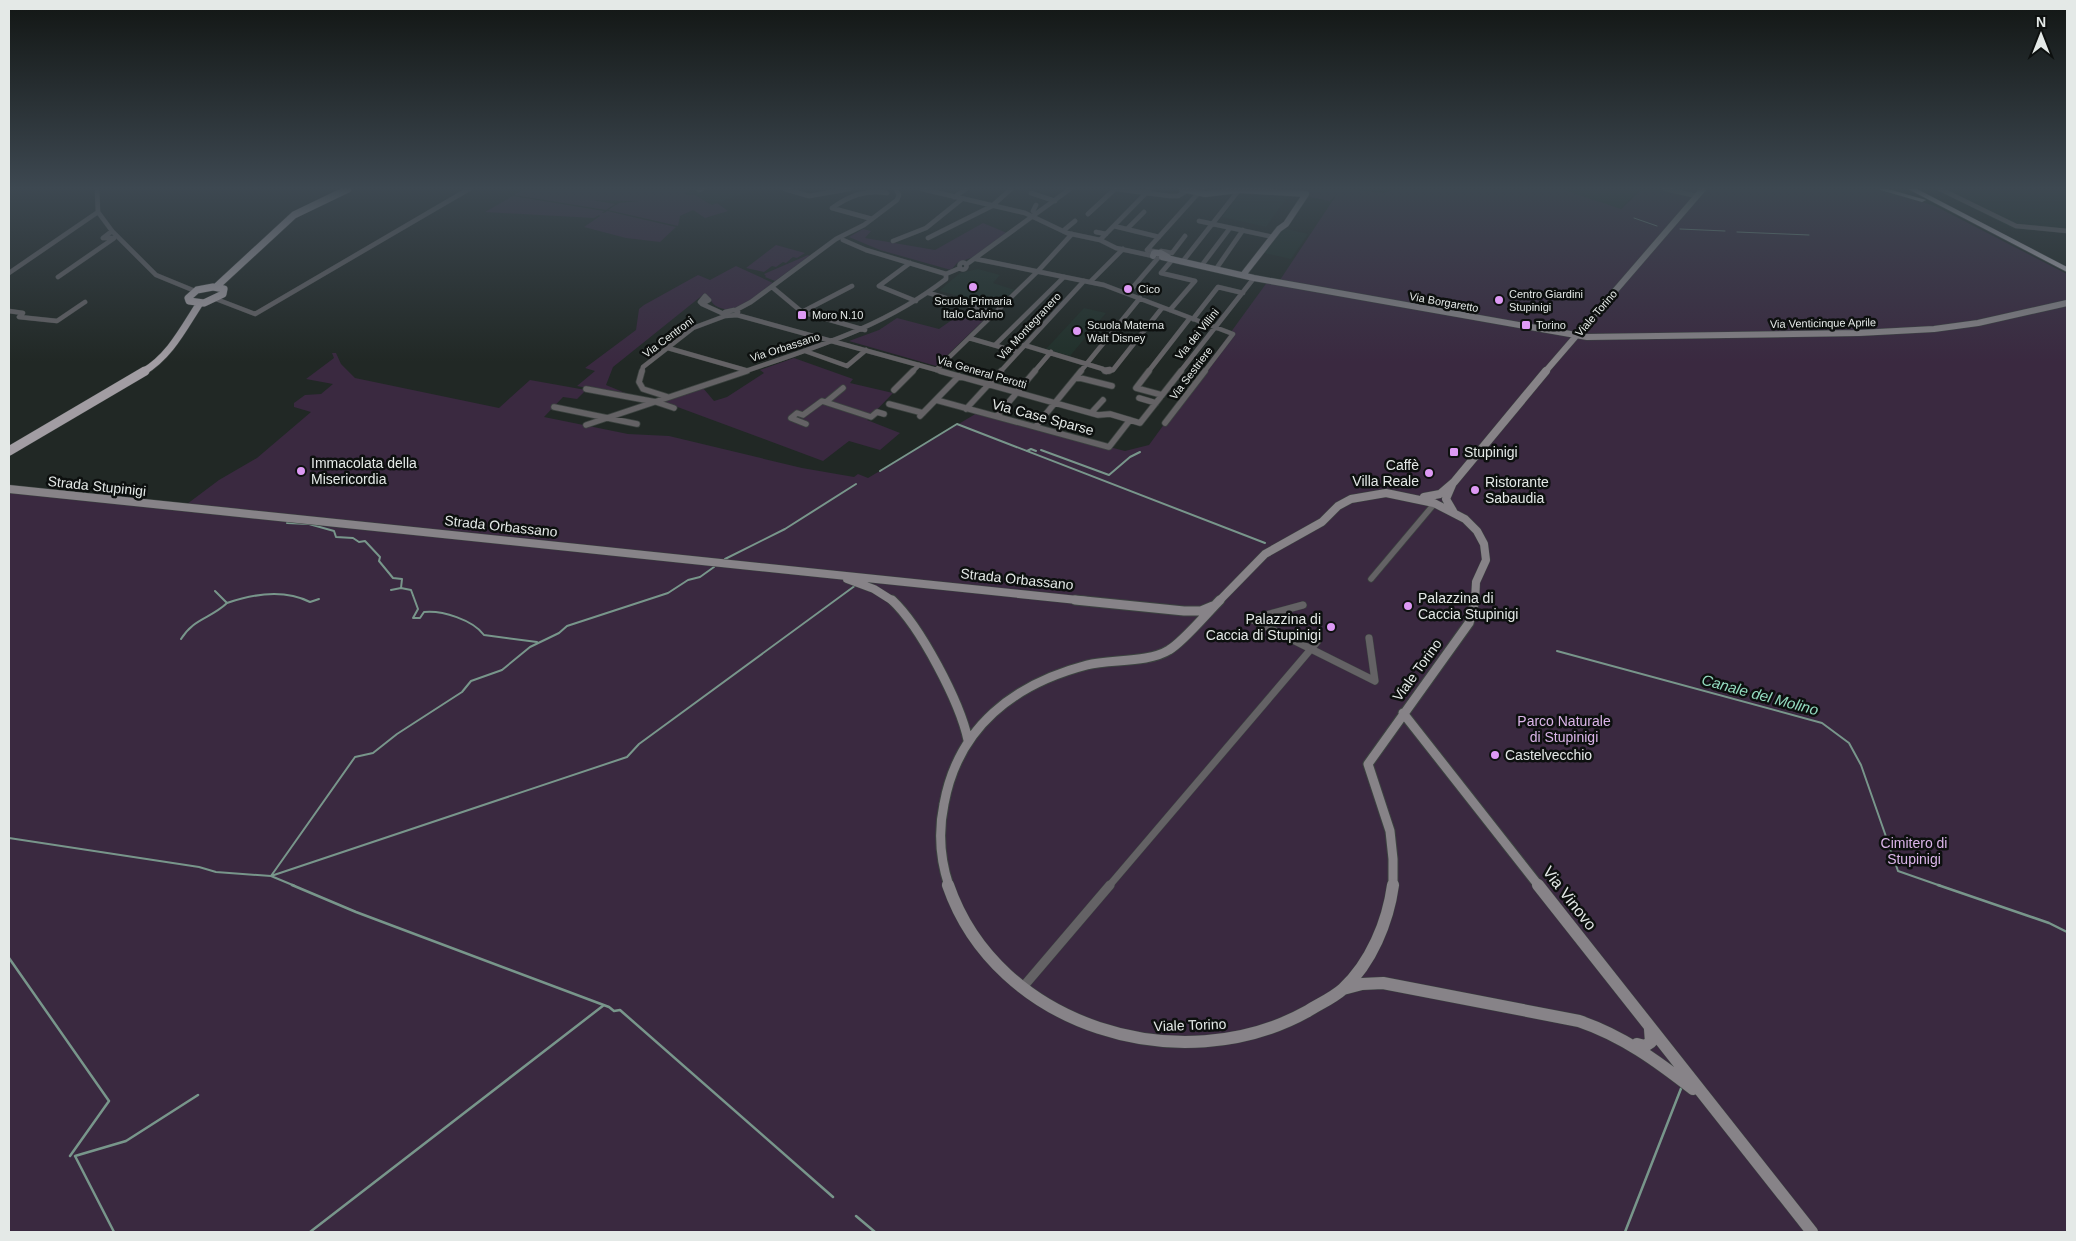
<svg xmlns="http://www.w3.org/2000/svg" width="2076" height="1241" viewBox="0 0 2076 1241" font-family="Arial,sans-serif">
<style>
.built{fill:#21302a}
.green{fill:#3a2940}
.lines{fill:none;stroke-linecap:round;stroke-linejoin:round}
.stream-far2{stroke:#78968b;stroke-width:1}
.stream-far1{stroke:#78968b;stroke-width:2}
.stream{stroke:#78968b;stroke-width:2.5}
.street-far3-casing{stroke:#3c4340;stroke-width:5}
.street-far2-casing{stroke:#3c4340;stroke-width:7}
.street-far1-casing{stroke:#3c4340;stroke-width:8}
.street-casing{stroke:#3c4340;stroke-width:10}
.secondary-far3-casing{stroke:#3c4340;stroke-width:7}
.secondary-far2-casing{stroke:#3c4340;stroke-width:9}
.secondary-far1-casing{stroke:#3c4340;stroke-width:11}
.secondary-casing{stroke:#3c4340;stroke-width:13}
.primary-far1-casing{stroke:#3c4340;stroke-width:8}
.primary-casing{stroke:#3c4340;stroke-width:10}
.highway-casing{stroke:#3c4340;stroke-width:1}
.street-far3{stroke:#646265;stroke-width:4.5}
.street-far2{stroke:#646265;stroke-width:5.5}
.street-far1{stroke:#646265;stroke-width:7}
.street{stroke:#646265;stroke-width:9}
.secondary-far3{stroke:#878388;stroke-width:6}
.secondary-far2{stroke:#878388;stroke-width:8}
.secondary-far1{stroke:#878388;stroke-width:9}
.secondary{stroke:#878388;stroke-width:12}
.primary-far1{stroke:#a29da3;stroke-width:7}
.primary{stroke:#a29da3;stroke-width:9}
.highway{fill:#bab4bc;fill-rule:evenodd}
.poi-dot{fill:#dd99f4;stroke:#0d100f;stroke-width:2}
.labels{text-anchor:middle;stroke-width:5;stroke-linejoin:round;paint-order:stroke}
.far-poi-label{font-size:11px;fill:#e4e9e7;stroke:#0d100f;text-anchor:start}
.far-street-label{font-size:11px;fill:#e4e9e7;stroke:#0d100f}
.street-label{font-size:14px;fill:#e4e9e7;stroke:#0d100f}
.poi-label{font-size:14px;fill:#e4e9e7;stroke:#0d100f;text-anchor:start}
.park-label{font-size:14px;fill:#dbb5e9;stroke:#0d100f}
.water-label{font-size:15px;font-style:italic;fill:#94dcc0;stroke:#0d100f}
.near-street-label{font-size:16px;fill:#e4e9e7;stroke:#0d100f}
</style>
<rect width="100%" height="100%" fill="#212825"/>
<path class="built" d="M695,189H757L712,205L693,194L689,195L685,193Z
M1559,189H1639L1620,209Z
M1936,189H2067V232L2013,229Z
M1241,192L1289,194L1266,227L1222,217Z
M1283,228L1308,234L1291,259L1264,253Z
M978,269L1000,275L993,283L1015,290L997,306L939,291L960,273Z
M1084,308L1106,313L1070,356L1046,349Z"/>
<path class="green" d="M524,189H694L685,193L689,195L693,194L712,205L717,203L728,211L705,218L693,210L680,216L678,226L608,210L619,203L638,201L592,200L615,204L606,210L514,195Z
M1292,189H1348L1383,193L1395,189H1561L1621,209L1642,189H1878L1935,206L2067,274V1232H9V490L183,507L219,480L257,458L311,412L294,407V403L305,395L321,394L333,384L306,379L334,358L332,353H336L341,364L355,378L499,408L530,380L586,390L577,399L563,397L544,417L628,434L669,436L802,468L854,477L858,474L868,478L977,413L1125,451L1149,445L1268,281L1278,283L1337,194L1330,201L1310,197L1309,192Z
M513,196L604,211L602,213H604L607,211L676,227L660,242L626,238L584,227L600,216L599,215L594,218L485,212Z
M983,223L1007,233L973,257L957,263L951,270L880,250L849,237L863,229L871,231L865,238L935,250Z
M776,245L805,253L797,258L793,257L786,263L783,262L776,267L772,266L764,272L746,268Z
M808,255L810,256L775,281L765,277L766,276L764,274Z
M736,266L773,283C759,294 737,317 718,307C711,304 710,297 704,294L613,367L606,385L635,397L577,386L595,371L585,368L636,330L639,309L644,305L698,275L710,280Z
M969,308L990,314L936,366L849,341L879,330L897,318L939,329Z
M794,358L853,379L850,383L893,393L867,420L900,433L880,450L849,441L823,461L664,402L703,388L714,401L727,397L764,373L760,370Z"/>
<g class="lines">
<path class="stream-far2" d="M1634,218L1657,226
M1680,229L1725,231
M1737,232L1809,235"/>
<path class="stream-far1" d="M1041,450L1109,475L1130,457L1140,452
M1027,451L1031,449L1036,451
M880,471L957,424L1265,543
M287,523L309,524L334,531L336,537L353,538L359,542L365,541L380,557L379,561L393,578L402,579L401,588L411,590L418,609L413,618H420L424,612C442,610 473,620 484,635L537,642
M725,559L785,529L856,484
M391,590L401,588
M215,591L227,603C253,594 284,589 310,602L319,599
M181,639C194,618 210,619 227,603
M1557,651L1822,723L1849,743L1861,765L1898,871L1941,886
M9,838L199,867L216,872L271,876L295,886
M271,876L627,757L639,744L856,585
M271,876L355,757L373,753L397,734L462,692L471,681L502,670L530,647L559,633L567,626L668,593L688,580L700,577L714,567"/>
<path class="stream" d="M292,885L356,912L609,1007L614,1011L620,1010L833,1197
M1938,885L2049,923L2067,932
M9,958L109,1101L70,1156
M856,1216L875,1232
M114,1232L75,1156L126,1141L198,1095
M310,1232L604,1005
M1625,1232L1682,1086"/>
<defs>
<path id="street-far3" d="M97,189L98,212L112,231L156,275L195,291
M785,189L809,196L849,189
M922,189L1025,213L1067,233L1100,240L1116,248L1153,256
M1116,189L1170,196H1178L1188,190
M1665,189L1697,196
M1940,189L2016,226L2067,231
M699,190L702,189
M1031,193L1055,201
M954,197L966,189
M1033,211L1036,205
M1088,214L1115,189
M872,219L832,208C849,196 866,189 887,193
M1199,221L1273,237
M1114,226L1159,237
M1127,229L1144,212
M112,231L103,238H114
M1063,231L1075,221
M1096,232L1106,234
M928,238L992,206L1011,189
M843,240L866,250L946,274
M1100,240L1150,189
M893,241L926,228L962,199
M1161,251L1172,253L1185,236
M1158,252L1147,250L1202,189
M976,259L1104,285L1233,334L1204,372
M1183,261L1239,190
M959.5 266a3.5 3.5 0 1 1 7 0a3.5 3.5 0 1 1-7 0Z
M967,264L1070,189
M1202,265L1230,228
M1216,269L1243,230
M9,273L98,212
M946,274L960,268
M58,277L113,239
M1090,282L1123,249
M879,286L916,301
M879,286L910,263
M772,287L802,312L865,330
M929,293L994,313
M1128,293L1158,258
M705,296L709,300L702,304L700,302Z
M216,299L255,314L469,189
M702,304L724,314
M734,310L738,312L737,315L725,316V312Z
M736,310L751,302L836,239L864,225L897,200L899,195L896,189
M1170,310L1195,281L1161,273L1173,259
M9,311L23,313L19,317L57,321L85,302
M802,312L852,286
M737,315L944,372
M1193,319L1218,287L1243,293
M969,338L1018,352
M995,345L1064,277
M1024,345L1103,369
M668,348L745,370
M805,351L847,366L866,350
M1110,369L1103,370L1106,372L1113,370L1162,308
M936,370L1038,271L1072,234
M642,372L643,367L693,328L725,316
M743,372C816,347 884,327 946,279V274
M912,372L919,365
M1000,372L1084,281
M1034,372L1051,352
M1080,372L1140,298
M1148,372L1190,318
M1180,372L1254,278"/>
<path id="street-far2" d="M642,371L639,382L643,389L668,397
M940,371L1098,415L1110,414L1140,423L1181,371
M1105,371H1109
M1149,371L1136,388L1162,395
M1076,377L1112,386
M586,389L656,402L674,408
M894,390L913,371
M1139,398L1156,403
M936,400L1109,447L1130,420
M826,402L843,388
M889,404L923,413
M554,407L637,424
M966,409L1001,371
M1091,413L1103,400
M920,416L959,376
M997,416L1035,371
M1165,423L1205,371
M806,424L791,418L797,413L803,415L822,401L871,417L877,412L884,414
M586,425L747,371
M1036,426L1081,371
M1371,579L1435,503"/>
<path id="street-far1" d="M1303,605L1251,619L1375,681L1369,638
M1109,886L1317,642"/>
<path id="street" d="M1023,987L1110,885"/>
<path id="secondary-far3" d="M1182,189L1205,194L1239,190L1306,194L1286,224L1279,229L1243,275
M1153,256L1154,253H1161L1168,257
M1162,257L1254,278L1587,337L1859,333L1934,329L1978,323L2067,303
M1545,372L1703,189"/>
<path id="secondary-far2" d="M1452,485L1446,499L1453,511
M9,489L1087,601
M1424,497L1440,494L1454,482L1546,371
M847,579L874,589L893,601
M1219,601L1265,554L1322,522L1338,506L1351,499L1386,493L1434,503L1465,519L1477,531L1484,544L1486,560L1476,582L1475,601"/>
<path id="secondary-far1" d="M892,600C920,626 960,702 968,740
M1075,600L1184,611H1201L1213,606
M1403,713L1539,886
M949,886C940,859 938,832 944,804C958,727 1014,684 1087,665C1111,659 1148,663 1169,650C1183,642 1207,613 1220,600
M1393,886V859L1390,831L1368,764L1469,623L1475,600"/>
<path id="secondary" d="M948,885C997,1027 1181,1082 1308,1011C1319,1004 1333,998 1343,989C1371,963 1388,922 1393,885
M1538,885L1812,1232
M1343,989L1362,984L1383,983L1579,1021C1623,1036 1657,1061 1693,1089
M1637,1044L1645,1046L1651,1042L1650,1029"/>
<path id="primary-far1" d="M213,287L224,289L223,294L204,303L189,301L188,298L197,290Z
M216,287L294,215L348,189
M143,372C170,356 183,329 200,303"/>
<path id="primary" d="M9,451L145,371"/>
<path id="highway" d="M1877,189H1888L1926,200L1922,202Z
M1908,189H1917L2067,267V272Z"/>
</defs>
<use href="#street-far3" class="street-far3-casing"/>
<use href="#street-far2" class="street-far2-casing"/>
<use href="#street-far1" class="street-far1-casing"/>
<use href="#street" class="street-casing"/>
<use href="#secondary-far3" class="secondary-far3-casing"/>
<use href="#secondary-far2" class="secondary-far2-casing"/>
<use href="#secondary-far1" class="secondary-far1-casing"/>
<use href="#secondary" class="secondary-casing"/>
<use href="#primary-far1" class="primary-far1-casing"/>
<use href="#primary" class="primary-casing"/>
<use href="#highway" class="highway-casing"/>
<use href="#street-far3" class="street-far3"/>
<use href="#street-far2" class="street-far2"/>
<use href="#street-far1" class="street-far1"/>
<use href="#street" class="street"/>
<use href="#secondary-far3" class="secondary-far3"/>
<use href="#secondary-far2" class="secondary-far2"/>
<use href="#secondary-far1" class="secondary-far1"/>
<use href="#secondary" class="secondary"/>
<use href="#primary-far1" class="primary-far1"/>
<use href="#primary" class="primary"/>
<use href="#highway" class="highway"/>
</g>
<linearGradient id="sky" x2="0" y2="1"><stop stop-color="#121614"/><stop offset="0.52" stop-color="#3d4851"/><stop offset="1" stop-color="#3d4851" stop-opacity="0"/></linearGradient>
<rect width="2076" height="362" fill="url(#sky)"/>
<g class="poi-dot">
<circle cx="973" cy="287" r="5"/>
<circle cx="1128" cy="289" r="5"/>
<circle cx="1499" cy="300" r="5"/>
<rect x="797" y="310" width="10" height="10" rx="2.5"/>
<rect x="1521" y="320" width="10" height="10" rx="2.5"/>
<circle cx="1077" cy="331" r="5"/>
<rect x="1449" y="447" width="10" height="10" rx="2.5"/>
<circle cx="301" cy="471" r="5"/>
<circle cx="1429" cy="473" r="5"/>
<circle cx="1475" cy="490" r="5"/>
<circle cx="1408" cy="606" r="5"/>
<circle cx="1331" cy="627" r="5"/>
<circle cx="1495" cy="755" r="5"/>
</g>
<g class="labels">
<g class="far-poi-label">
<text x="1138" y="293">Cico</text>
<text x="1509" y="298">Centro Giardini<tspan x="1509" dy="13">Stupinigi</tspan></text>
<text x="973" y="305" text-anchor="middle">Scuola Primaria<tspan x="973" dy="13">Italo Calvino</tspan></text>
<text x="812" y="319">Moro N.10</text>
<text x="1087" y="329">Scuola Materna<tspan x="1087" dy="13">Walt Disney</tspan></text>
<text x="1536" y="329">Torino</text>
</g>
<g class="far-street-label">
<text transform="translate(1444 302) rotate(10)" y="4">Via Borgaretto</text>
<text transform="translate(1596 313) rotate(-49)" y="4">Viale Torino</text>
<text transform="translate(1823 323) rotate(-1)" y="4">Via Venticinque Aprile</text>
<text transform="translate(1029 326) rotate(-47)" y="4">Via Montegranero</text>
<text transform="translate(1197 334) rotate(-51)" y="4">Via dei Villini</text>
<text transform="translate(668 337) rotate(-37)" y="4">Via Centroni</text>
<text transform="translate(785 347) rotate(-18)" y="4">Via Orbassano</text>
<text transform="translate(982 372) rotate(16)" y="4">Via General Perotti</text>
<text transform="translate(1191 373) rotate(-53)" y="4">Via Sestriere</text>
</g>
<g class="street-label">
<text transform="translate(1043 417) rotate(15)" y="5">Via Case Sparse</text>
<text transform="translate(97 486) rotate(6)" y="5">Strada Stupinigi</text>
<text transform="translate(501 526) rotate(6)" y="5">Strada Orbassano</text>
<text transform="translate(1017 579) rotate(6)" y="5">Strada Orbassano</text>
<text transform="translate(1417 670) rotate(-54)" y="5">Viale Torino</text>
<text transform="translate(1190 1025) rotate(-2)" y="5">Viale Torino</text>
</g>
<g class="poi-label">
<text x="1464" y="457">Stupinigi</text>
<text x="311" y="468">Immacolata della<tspan x="311" dy="16">Misericordia</tspan></text>
<text x="1419" y="470" text-anchor="end">Caffè<tspan x="1419" dy="16">Villa Reale</tspan></text>
<text x="1485" y="487">Ristorante<tspan x="1485" dy="16">Sabaudia</tspan></text>
<text x="1418" y="603">Palazzina di<tspan x="1418" dy="16">Caccia Stupinigi</tspan></text>
<text x="1321" y="624" text-anchor="end">Palazzina di<tspan x="1321" dy="16">Caccia di Stupinigi</tspan></text>
<text x="1505" y="760">Castelvecchio</text>
</g>
<g class="park-label">
<text x="1564" y="726">Parco Naturale<tspan x="1564" dy="16">di Stupinigi</tspan></text>
<text x="1914" y="848">Cimitero di<tspan x="1914" dy="16">Stupinigi</tspan></text>
</g>
<g class="water-label">
<text transform="translate(1760 695) rotate(15)" y="5">Canale del Molino</text>
</g>
<g class="near-street-label">
<text transform="translate(1570 898) rotate(52)" y="6">Via Vinovo</text>
</g>
</g>
<rect width="2076" height="1241" fill="none" stroke="#e4e9e7" stroke-width="20"/>
<g transform="translate(2041 35)" stroke="#0d100f" stroke-width="4" paint-order="stroke">
<path d="M0-4L9 19L0 12L-9 19Z" fill="#e4e9e7"/>
<text y="-8" font-size="14" font-weight="bold" text-anchor="middle" fill="#e4e9e7">N</text>
</g>
</svg>
